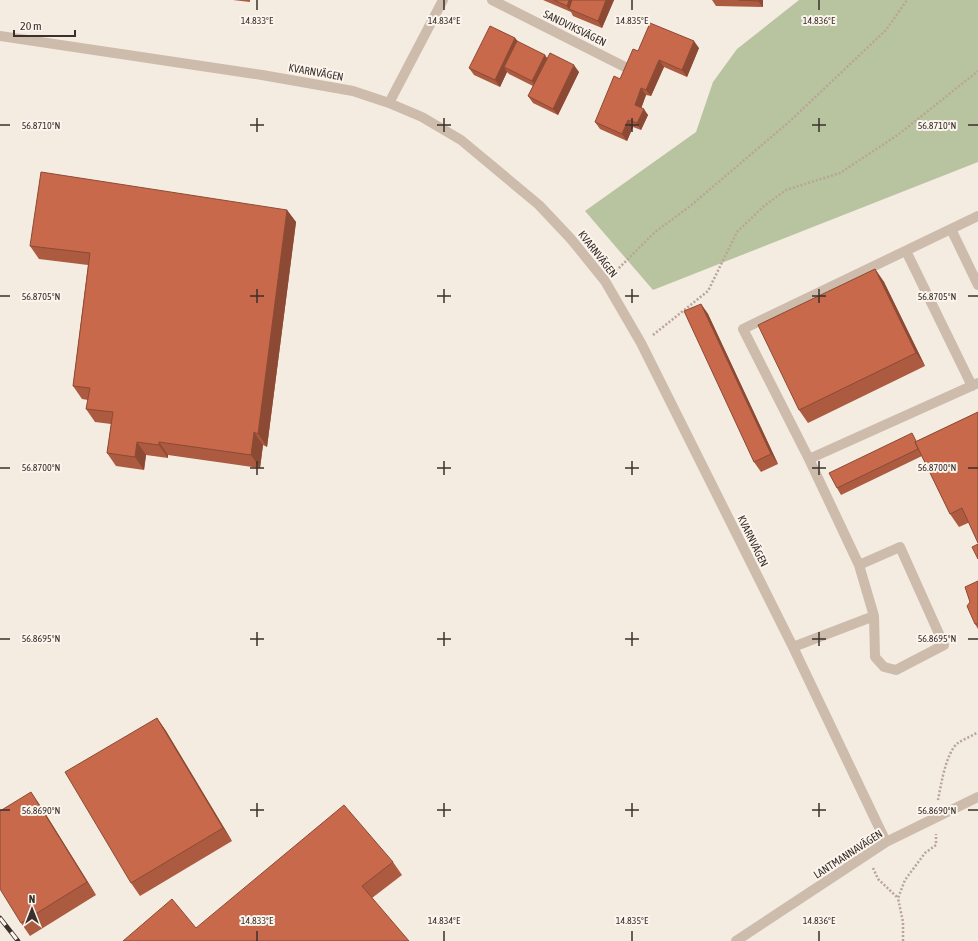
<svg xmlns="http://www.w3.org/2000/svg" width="978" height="941" viewBox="0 0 978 941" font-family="'Asap Condensed',sans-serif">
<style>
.green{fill:#b8c4a0}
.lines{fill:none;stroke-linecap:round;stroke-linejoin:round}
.path{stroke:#b9a596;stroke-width:2.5;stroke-dasharray:2 2;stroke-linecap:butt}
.minor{stroke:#cdbbac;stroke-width:10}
.rail-casing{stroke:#3b302b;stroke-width:4.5}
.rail{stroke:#fbf5ee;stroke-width:3;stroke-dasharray:9;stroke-linecap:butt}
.wall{fill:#ac5a40}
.shaded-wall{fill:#8c4a34}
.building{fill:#c8694b;stroke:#8c4a34}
.ticks{fill:none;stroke:#3b302b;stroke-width:1.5}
.labels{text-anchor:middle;stroke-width:4;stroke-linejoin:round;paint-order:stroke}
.street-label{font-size:11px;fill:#3b302b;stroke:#fbf5ee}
.ticks-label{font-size:10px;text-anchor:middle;fill:#3b302b;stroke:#fbf5ee;stroke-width:4;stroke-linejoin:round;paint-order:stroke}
</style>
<rect width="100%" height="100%" fill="#f4ebe1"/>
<path class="green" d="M799,0H978V162L653,290L585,211L696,132L713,82L737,49Z"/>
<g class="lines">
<path class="path" d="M616,271L655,232L689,207L789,122L886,30L907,0
M653,335L708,291L737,232L764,206L786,190L840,173L899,134L978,71
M938,800C941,785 946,752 958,743C964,739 972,736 978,732
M873,868L878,879L898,898
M903,941V922L898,898L905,880L925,853L936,845V834"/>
<path class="minor" d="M492,0L625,67
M0,36L262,75L353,91L389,103L422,117L461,140L539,205L571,239L605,281L641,343L793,647L886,842
M389,103L443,0
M951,229L978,285
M906,251L972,386
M809,459L978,383
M859,565L809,459L743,329L978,216
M793,647L874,616L875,657L884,667L896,670L944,645L900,547L859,565L874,616
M736,941L886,842L978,797"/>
<defs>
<path id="rail" d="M0,918L18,941"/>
</defs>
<use href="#rail" class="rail-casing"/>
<use href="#rail" class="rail"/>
</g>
<path class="wall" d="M233,0H250V2Z
M543,0H614L602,28L573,16L571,12Z
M712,0H763V7L716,6Z
M515,38L519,43L545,55L547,58L579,72L558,115L533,103L528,96L533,86L509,74L507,72L500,87L474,75L469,68Z
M699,48L687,77L664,67L651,96L646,95L641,108L648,115L641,130L633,127L627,141L600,129L595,122L620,79L638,51Z
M287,210L296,222L267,447L263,445L260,468L168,455V458L146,455L144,470L116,466L107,453L111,424L95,422L86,409L88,400L82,399L73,386L88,265L39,259L30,246Z
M875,269L884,282L925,366L808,423L799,410Z
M701,304L708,314L778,464L761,472L754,462Z
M978,412L968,523L959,527L950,514L922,456L841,495L837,488L917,441Z
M978,581V629L975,624L970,602Z
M157,718L166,731L232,841L140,896L131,883Z
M40,805L96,895L30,936L21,923Z
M393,862L402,875L372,898L196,928Z"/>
<path class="shaded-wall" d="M569,0H577L569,9L567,6Z
M606,0H614L602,28L598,21Z
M758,0H763V7L758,1Z
M515,38L520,44L504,67L507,72L500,87L495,80Z
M694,41L699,48L687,77L682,70Z
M545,55L549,62L537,88L532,81Z
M659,60L664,67L651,96L646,90Z
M574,65L579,72L558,115L553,109Z
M641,88L646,95L640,112L635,105Z
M644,109L648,115L641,130L637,123Z
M628,120L633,127L627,141L622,134Z
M287,210L296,222L267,447L258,434Z
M875,269L884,282L925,366L916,353Z
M701,304L708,314L778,464L771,454Z
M254,432L263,445L260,468L251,455Z
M137,442L146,455L144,470L135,457Z
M159,442L168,455V458L159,445Z
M157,718L166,731L232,841L223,828Z
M31,792L40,805L96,895L87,882Z"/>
<path class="building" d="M554,0H569L567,6Z
M572,0H606L598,21L569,9Z
M739,0H758V1Z
M650,23L694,41L682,70L659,60L646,90L641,88L635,105L644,109L637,123L628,120L622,134L595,122L614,76L620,79L633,49L638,51Z
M490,26L515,38L495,80L469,68Z
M517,41L545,55L532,81L504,67Z
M550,53L574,65L553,109L528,96Z
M41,172L287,210L258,434L254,432L251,455L159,442V445L137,442L135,457L107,453L113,412L86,409L90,388L73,386L90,253L30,246Z
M875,269L916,353L799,410L758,325Z
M701,304L771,454L754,462L684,311Z
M978,412V543L962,508L950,514L915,442Z
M912,433L916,441L915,442L918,449L837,488L829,473Z
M978,544V559L972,547Z
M978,581V624H975L967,606L970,602L965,587Z
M157,718L223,828L131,883L65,772Z
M31,792L87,882L21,923L0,889V811Z
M344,805L393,862L362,886L409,941H123L172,899L196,928Z"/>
<path class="ticks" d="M257,0V10M444,0V10M632,0V10M819,0V10M257,118V132M444,118V132M632,118V132M819,118V132M0,125H10M250,125H264M437,125H451M625,125H639M812,125H826M968,125H978M257,289V303M444,289V303M632,289V303M819,289V303M0,296H10M250,296H264M437,296H451M625,296H639M812,296H826M968,296H978M257,461V475M444,461V475M632,461V475M819,461V475M0,468H10M250,468H264M437,468H451M625,468H639M812,468H826M968,468H978M257,632V646M444,632V646M632,632V646M819,632V646M0,639H10M250,639H264M437,639H451M625,639H639M812,639H826M968,639H978M257,803V817M444,803V817M632,803V817M819,803V817M0,810H10M250,810H264M437,810H451M625,810H639M812,810H826M968,810H978M257,931V941M444,931V941M632,931V941M819,931V941"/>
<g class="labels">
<g class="street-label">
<text transform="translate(575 28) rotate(26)" y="4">SANDVIKSVÄGEN</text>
<text transform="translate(316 72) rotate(10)" y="4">KVARNVÄGEN</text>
<text transform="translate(598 254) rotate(52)" y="4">KVARNVÄGEN</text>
<text transform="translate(753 541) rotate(64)" y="4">KVARNVÄGEN</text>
<text transform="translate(848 854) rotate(-33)" y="4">LANTMANNAVÄGEN</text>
</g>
</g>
<g class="ticks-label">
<text x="257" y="24">14.833°E</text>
<text x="444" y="24">14.834°E</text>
<text x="632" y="24">14.835°E</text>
<text x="819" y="24">14.836°E</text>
<text x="41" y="129">56.8710°N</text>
<text x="937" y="129">56.8710°N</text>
<text x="41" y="300">56.8705°N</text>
<text x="937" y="300">56.8705°N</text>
<text x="41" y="471">56.8700°N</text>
<text x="937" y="471">56.8700°N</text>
<text x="41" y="642">56.8695°N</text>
<text x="937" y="642">56.8695°N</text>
<text x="41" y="814">56.8690°N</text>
<text x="937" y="814">56.8690°N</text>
<text x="257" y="924">14.833°E</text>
<text x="444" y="924">14.834°E</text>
<text x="632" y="924">14.835°E</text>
<text x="819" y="924">14.836°E</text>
</g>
<g transform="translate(32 909)" stroke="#fbf5ee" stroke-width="3" paint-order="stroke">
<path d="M0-3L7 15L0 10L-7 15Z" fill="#3b302b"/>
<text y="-6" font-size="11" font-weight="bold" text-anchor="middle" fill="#3b302b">N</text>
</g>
<path d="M14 30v6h61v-6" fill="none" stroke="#3b302b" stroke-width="2"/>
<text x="20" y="30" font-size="12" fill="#3b302b" stroke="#fbf5ee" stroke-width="3" paint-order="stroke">20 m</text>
</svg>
